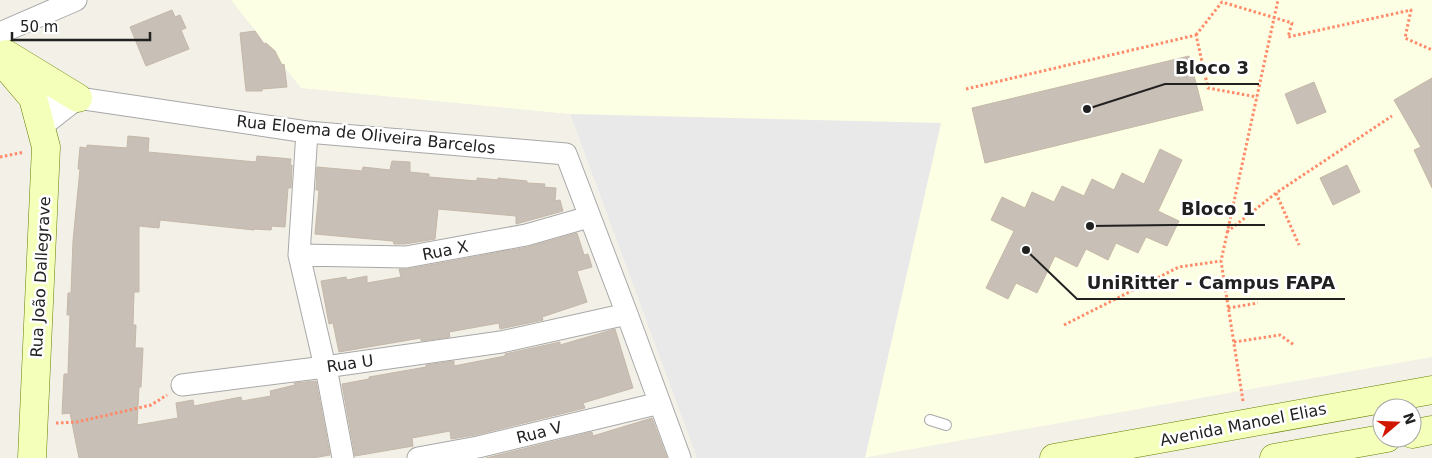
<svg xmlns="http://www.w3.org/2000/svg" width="1432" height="458" viewBox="0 0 1432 458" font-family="'DejaVu Sans',sans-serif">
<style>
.education{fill:#fcffe3}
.parking{fill:#e9e9e9}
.building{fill:#c8bfb6;stroke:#c5b8a8}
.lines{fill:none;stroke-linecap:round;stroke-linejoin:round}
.lane-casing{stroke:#a8a8a8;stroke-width:12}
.street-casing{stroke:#a8a8a8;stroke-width:23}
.secondary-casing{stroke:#658000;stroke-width:29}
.path{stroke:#ff8b6b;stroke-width:3;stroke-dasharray:2.5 2.5;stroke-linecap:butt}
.lane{stroke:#fff;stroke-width:10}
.street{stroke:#fff;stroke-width:21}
.secondary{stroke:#f4ffb9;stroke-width:28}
.labels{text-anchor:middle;stroke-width:5;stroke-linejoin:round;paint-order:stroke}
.street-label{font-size:16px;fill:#212121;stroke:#fff}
.leader{fill:none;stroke:#212121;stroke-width:2}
.callout-dot{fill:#212121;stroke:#fff;stroke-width:2}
.callout-label{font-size:18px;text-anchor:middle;font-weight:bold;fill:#212121;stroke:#fff;stroke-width:5;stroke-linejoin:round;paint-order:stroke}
</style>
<rect width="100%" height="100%" fill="#f2f0e7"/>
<path class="education" d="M231,0H1432V357L862,458H697L570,114L301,88Z"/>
<path class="parking" d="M570,114L941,123L865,458H697Z"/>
<path class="building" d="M172,10L175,17L180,15L186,28L181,30L189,49L146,66L130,27Z
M255,31L264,44L266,43L275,51L282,65L284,64L287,87L262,89V91H246L240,33Z
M1189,56L1203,110L985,163L972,108Z
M1432,78V188L1414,150L1421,147L1394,100Z
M1314,82L1326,112L1297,124L1285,94Z
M128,136L149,138L148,152L256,162L257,156L291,159L290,165H292L291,188H288L285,227L272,226L271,230L254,229V230L160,220L159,228L139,226V292H134L133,325H136L135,348H143L141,387H139L137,425L178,418L176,403L193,400L194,406L241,397L242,401L271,396L270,391L295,385L294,383L316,381L330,455L313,458H79L70,413L62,414L64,374H68L70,315H67L68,293H71L73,241L80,169H78L80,147L87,148V145L127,148Z
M1160,149L1182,160L1158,211L1179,221L1167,246L1146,237L1138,253L1116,243L1108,260L1086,249L1077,267L1055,256L1037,293L1016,283L1008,299L986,288L1014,231L991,220L1002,197L1025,208L1032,192L1054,202L1062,186L1084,196L1092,179L1114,190L1122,173L1144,184Z
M392,161L410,162V172L429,174V177L477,181V178L498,180V178L527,181V183L545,184L544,187L556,188L555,201L560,200L563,211L516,224V216L438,209L435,239L405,244H394L393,241L315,234L319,190H316L317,167L362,171L363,167L390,170Z
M1347,165L1360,192L1333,205L1320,178Z
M577,233L584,255L588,254L592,267L577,271L587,302L542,317L543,320L500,329L499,323L449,332L450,337L421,341V338L339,352L333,323L329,324L321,281L346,277L347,280L367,276V283L401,277L399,269H408L528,247Z
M615,329L633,388L583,403L585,408L475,435L451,439L450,431L412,438L413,446L355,456L342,384L369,379V377L426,367V365L454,361V366L505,356V354L560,342V345Z
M652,418L667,458H486L592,432L593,436Z"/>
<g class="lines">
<defs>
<path id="lane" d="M930,420L946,425"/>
<path id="street" d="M0,33L76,0
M33,98H78L307,132L566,154L627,314L680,458
M41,127L78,98
M307,132L299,255L325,367
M299,255L406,257L526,235L589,217
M327,373L343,458
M182,385L325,367L501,342L627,314
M418,458L478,447L660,403"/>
<path id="secondary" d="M6,54L78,98
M0,59L33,98L46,147L32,458
M1412,434L1432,430
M1054,458C1180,436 1306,412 1432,390
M1274,458L1387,438"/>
</defs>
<use href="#lane" class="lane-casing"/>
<use href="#street" class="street-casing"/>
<use href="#secondary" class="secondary-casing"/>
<path class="path" d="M1196,35L1222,2L1292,23L1288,37L1411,10L1405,38L1432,50
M966,89L1196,35L1208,88L1257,97
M0,157L24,152
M1276,193L1299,245
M1227,232L1276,193L1392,116
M1228,308L1258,303
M1064,325L1179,267L1221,261
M1234,342L1280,335L1294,345
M1243,401L1221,261L1278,0
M56,423L77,422L151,405L167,395"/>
<use href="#lane" class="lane"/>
<use href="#street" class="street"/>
<use href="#secondary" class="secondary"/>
</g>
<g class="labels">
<g class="street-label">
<text transform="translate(366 134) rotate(6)" y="6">Rua Eloema de Oliveira Barcelos</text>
<text transform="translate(445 250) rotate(-11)" y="6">Rua X</text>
<text transform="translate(40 277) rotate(-87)" y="6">Rua João Dallegrave</text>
<text transform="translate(350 363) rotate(-8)" y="6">Rua U</text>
<text transform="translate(1243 424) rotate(-11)" y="6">Avenida Manoel Elias</text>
<text transform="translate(539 432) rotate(-14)" y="6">Rua V</text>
</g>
</g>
<path class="leader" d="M1087 109L1165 84H1259M1090 226L1171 225H1265M1026 250L1077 299H1345"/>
<g class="callout-dot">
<circle cx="1087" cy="109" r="5"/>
<circle cx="1090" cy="226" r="5"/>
<circle cx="1026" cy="250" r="5"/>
</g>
<g class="callout-label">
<text x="1212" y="74">Bloco 3</text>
<text x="1218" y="215">Bloco 1</text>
<text x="1211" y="289">UniRitter - Campus FAPA</text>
</g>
<g transform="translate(1397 423) rotate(71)"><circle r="24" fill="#ffffff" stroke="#a6a6a6"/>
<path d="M0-4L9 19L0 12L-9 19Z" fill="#d21700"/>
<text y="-8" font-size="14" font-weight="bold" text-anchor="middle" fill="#212121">N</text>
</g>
<path d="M12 32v8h138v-8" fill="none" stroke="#212121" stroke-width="2.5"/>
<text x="20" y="32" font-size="15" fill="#212121" stroke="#ffffff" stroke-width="4" paint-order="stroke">50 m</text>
</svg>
